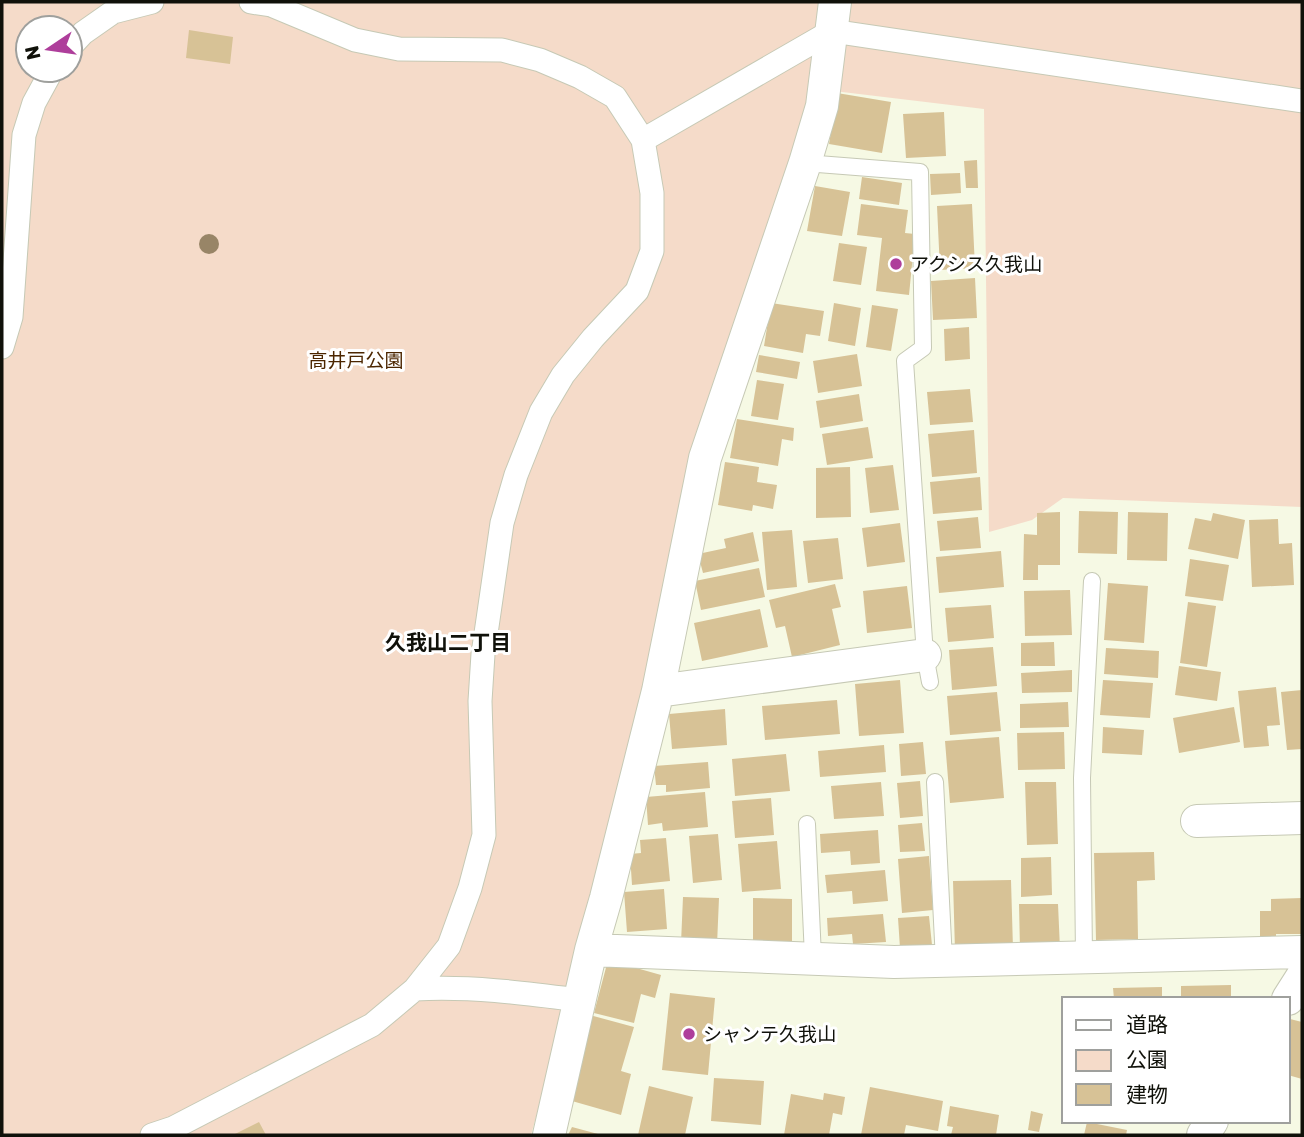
<svg xmlns="http://www.w3.org/2000/svg" width="1304" height="1137" viewBox="0 0 1304 1137" font-family="Rubik,'Noto Sans JP',sans-serif">
<style>
.green{fill:#f5dbc9;fill-rule:evenodd}
.building{fill:#d7c296}
.lines{fill:none;stroke-linecap:round;stroke-linejoin:round}
.service-casing{stroke:#c6c9b5;stroke-width:18}
.pedestrian-casing{stroke:#c6c9b5;stroke-width:25}
.minor-casing{stroke:#c6c9b5;stroke-width:34}
.service{stroke:#fff;stroke-width:16}
.pedestrian{stroke:#fff;stroke-width:23}
.minor{stroke:#fff;stroke-width:32}
.tree{fill:#988567}
.poi-dot{fill:#ae3e9b;stroke:#fff;stroke-width:2.5}
.labels{text-anchor:middle;stroke-width:6;stroke-linejoin:round;paint-order:stroke}
.poi-label{font-size:19px;fill:#10110a;stroke:#fff;text-anchor:start}
.park-label{font-size:19px;fill:#4c2600;stroke:#fff}
.neighbourhood-label{font-size:21px;font-weight:bold;fill:#10110a;stroke:#fff}
</style>
<rect width="100%" height="100%" fill="#f6f9e4"/>
<path class="green" d="M2,2H825L812,111L531,1135H2ZM28,28H70V70H28Z
M848,2H1302V507L1063,498L1032,520L989,532L984,109L834,91Z"/>
<path class="building" d="M189,30L233,37L230,64L186,58Z
M837,93L891,102L882,153L829,144Z
M944,112L946,156L906,158L903,114Z
M977,160L978,188H966L964,161Z
M960,173L961,193L931,195L930,174Z
M862,177L902,183L899,205L859,199Z
M815,186L850,192L842,236L807,231Z
M861,204L908,210L905,233L915,234L909,295L876,291L882,238L857,235Z
M972,204L975,268L940,270L937,206Z
M839,243L867,247L861,285L833,281Z
M975,278L977,318L933,320L931,281Z
M771,303L824,311L820,336L806,334L803,353L764,346Z
M834,303L861,308L855,346L828,341Z
M872,305L898,309L891,351L866,347Z
M969,327L970,359L945,361L944,329Z
M857,354L862,386L818,393L813,361Z
M759,355L800,362L797,379L756,372Z
M757,380L784,384L778,420L751,416Z
M970,389L973,422L930,425L927,392Z
M859,394L863,421L820,428L816,401Z
M737,419L794,428L793,441L782,439L778,466L730,458Z
M868,427L873,458L827,465L822,434Z
M974,430L977,473L932,477L928,434Z
M725,462L759,467L757,482L777,485L773,509L753,505L752,511L718,505Z
M893,465L899,510L870,513L865,468Z
M850,467L851,517L816,518V468Z
M980,477L982,510L933,514L930,482Z
M1079,511L1118,512L1117,554L1078,553Z
M1060,512V565H1038V580H1023L1024,534L1037,535V513Z
M1128,512L1168,513L1167,561L1127,560Z
M1213,513L1245,520L1238,559L1188,549L1195,518L1211,521Z
M978,517L981,548L940,551L937,521Z
M1278,519L1279,544L1292,543L1294,585L1252,587L1249,520Z
M900,523L905,562L867,567L862,528Z
M792,530L797,587L767,590L762,532Z
M753,532L759,561L703,573L698,554L726,548L724,539Z
M838,538L843,579L808,583L803,541Z
M1001,551L1004,587L939,593L936,557Z
M1190,559L1229,565L1223,601L1185,596Z
M759,568L765,597L701,610L695,581Z
M1108,583L1148,586L1144,643L1104,640Z
M835,584L841,607L832,609L840,645L792,657L785,626L776,628L769,600Z
M907,586L912,628L867,633L863,591Z
M1070,590L1072,635L1025,636L1024,591Z
M1188,602L1216,606L1207,667L1180,663Z
M991,605L994,638L948,642L945,608Z
M760,609L768,647L702,661L694,623Z
M1054,642L1055,666H1021V643Z
M993,647L997,686L952,690L949,650Z
M1106,648L1159,651L1158,678L1104,674Z
M1179,666L1221,672L1217,701L1175,695Z
M1072,670V692L1022,693L1021,673Z
M900,680L904,733L859,736L855,684Z
M1103,680L1153,683L1150,718L1100,715Z
M1276,687L1280,725L1267,726L1269,746L1244,748L1238,691Z
M1302,690V749L1287,750L1281,692Z
M997,692L1001,731L950,735L947,696Z
M837,700L840,734L765,740L762,706Z
M1068,702L1069,727L1020,728V704Z
M1234,707L1240,742L1179,753L1173,718Z
M725,709L727,745L672,749L669,714Z
M1103,727L1144,730L1142,755L1102,753Z
M1064,732L1065,769L1018,770L1017,733Z
M999,737L1004,798L950,803L945,741Z
M923,742L926,774L901,776L899,744Z
M884,745L886,772L820,777L818,751Z
M786,754L790,791L735,796L732,759Z
M708,762L710,788L666,792V785H656L654,766Z
M920,781L923,816L900,818L897,783Z
M881,782L884,816L834,819L831,786Z
M1025,782H1056L1058,844L1027,845Z
M705,792L708,827L663,831L662,823L648,825L646,797Z
M771,798L774,835L735,838L732,801Z
M922,823L925,851L900,852L898,825Z
M878,830L880,863L851,865L850,851L821,853L820,834Z
M718,834L722,880L693,883L689,836Z
M666,838L670,881L632,885L630,854L641,853L640,840Z
M777,841L781,889L742,892L738,844Z
M1154,852L1155,880L1137,881L1138,939L1096,940L1094,853Z
M929,856L933,910L902,913L898,859Z
M1051,857L1052,895L1021,897V858Z
M885,870L888,901L853,904L852,891L827,893L825,875Z
M1011,880L1013,949L955,951L953,881Z
M664,889L667,929L627,932L624,892Z
M683,897L719,898L717,945L681,943Z
M753,898L792,899V945H753Z
M1302,898V934H1276V940L1260,941V911H1271V899Z
M1019,904H1058L1060,949L1020,950Z
M883,914L886,942L853,944L852,934L828,936L827,918Z
M929,916L932,945L900,948L898,918Z
M608,960L661,975L655,998L641,994L634,1023L594,1013Z
M1231,985V999H1181V986Z
M1162,987V999H1114L1113,988Z
M670,993L715,998L708,1075L662,1070Z
M586,1014L634,1027L621,1071L631,1074L621,1115L572,1101L583,1060L574,1057Z
M1290,1019L1302,1022V1079L1288,1075V1028Z
M714,1078L764,1081L761,1125L711,1121Z
M649,1086L693,1097L685,1135H638Z
M870,1087L943,1101L938,1131L906,1125L904,1135H861Z
M824,1093L845,1097L842,1115L833,1113L829,1135H784L791,1094L823,1100Z
M950,1106L999,1115L996,1135H951L953,1127L947,1126Z
M1031,1111L1043,1114L1039,1132L1028,1130Z
M259,1122L266,1135H233Z
M1087,1122L1127,1130L1126,1135H1084Z
M572,1127L598,1134V1135H568Z"/>
<g class="lines">
<defs>
<path id="service" d="M805,163L920,172L923,348L905,361L925,655L930,682
M935,782L944,961
M807,824L813,957
M1084,957L1082,778L1092,581"/>
<path id="pedestrian" d="M70,47L83,33L113,12L152,2
M643,140L832,31L1302,101
M2,347L11,317L24,135L34,103L52,70
M415,989C471,986 524,993 579,1000
M152,1135L173,1128L372,1025L415,989L449,946L470,888L484,835L480,701L483,654L502,523L516,475L541,412L563,375L593,338L637,291L652,251V193L643,140L615,97L580,77L540,60L502,50L399,49L355,40L271,5L251,2"/>
<path id="minor" d="M658,691L925,655
M1197,821L1302,818
M591,950L894,962L1302,952
M1288,999L1302,977
M549,1135L591,950L606,898L658,691L705,458L805,163L822,106L835,2
M1203,1135L1212,1121"/>
</defs>
<use href="#service" class="service-casing"/>
<use href="#pedestrian" class="pedestrian-casing"/>
<use href="#minor" class="minor-casing"/>
<use href="#service" class="service"/>
<use href="#pedestrian" class="pedestrian"/>
<use href="#minor" class="minor"/>
</g>
<circle class="tree" cx="209" cy="244" r="10"/>
<g class="poi-dot">
<circle cx="896" cy="264" r="7"/>
<circle cx="689" cy="1034" r="7"/>
</g>
<g class="labels">
<g class="poi-label">
<text x="910" y="271">アクシス久我山</text>
<text x="703" y="1041">シャンテ久我山</text>
</g>
<g class="park-label">
<text x="356" y="367">高井戸公園</text>
</g>
<g class="neighbourhood-label">
<text x="448" y="650">久我山二丁目</text>
</g>
</g>
<rect width="1304" height="1137" fill="none" stroke="#10110a" stroke-width="7"/>
<rect x="1062" y="997" width="228" height="126" fill="#ffffff" stroke="#9fa09d" stroke-width="2"/>
<rect x="1076" y="1020" width="35" height="10" fill="#ffffff" stroke="#9fa09d" stroke-width="2"/>
<text x="1126" y="1032" font-size="21" fill="#10110a">道路</text>
<rect x="1076" y="1050" width="35" height="21" fill="#f5dbc9" stroke="#9fa09d" stroke-width="2"/>
<text x="1126" y="1067" font-size="21" fill="#10110a">公園</text>
<rect x="1076" y="1084" width="35" height="21" fill="#d7c296" stroke="#9fa09d" stroke-width="2"/>
<text x="1126" y="1102" font-size="21" fill="#10110a">建物</text>
<g transform="translate(49 49) rotate(257)"><circle r="33" fill="#ffffff" stroke="#9fa09d" stroke-width="2"/>
<path d="M0-5L12 26L0 18L-12 26Z" fill="#ae3e9b"/>
<text y="-10" font-size="19" font-weight="bold" text-anchor="middle" fill="#10110a">N</text>
</g>
</svg>
